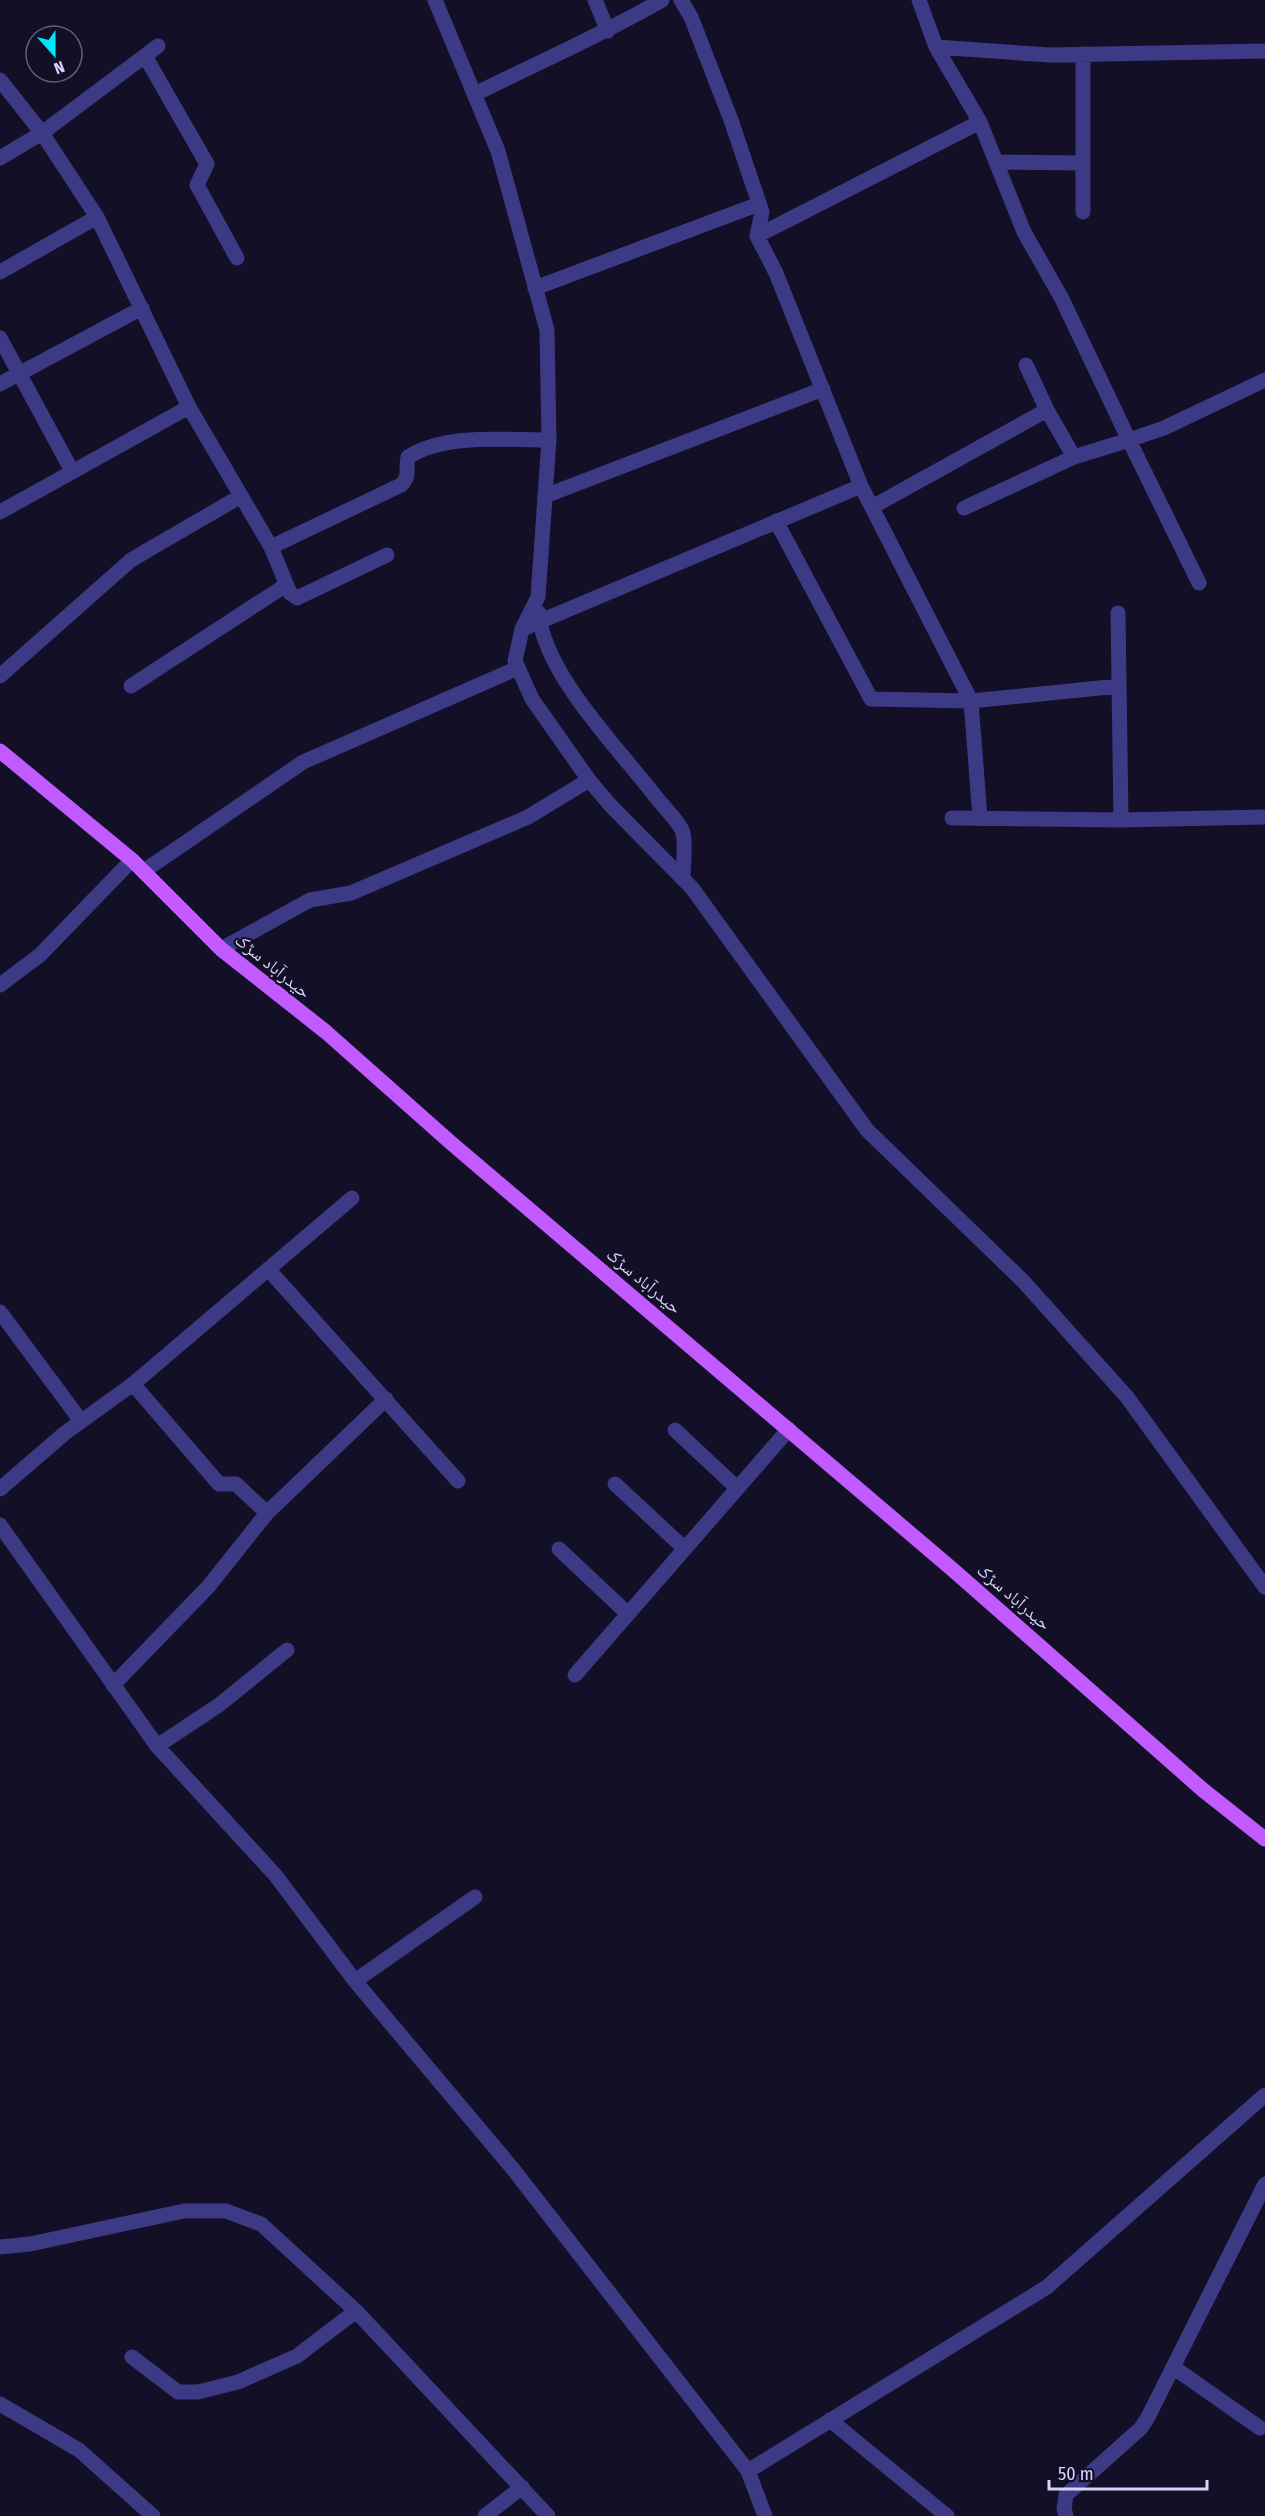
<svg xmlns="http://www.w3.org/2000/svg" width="1265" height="2516" viewBox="0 0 1265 2516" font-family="'Fira Sans Condensed','Noto Naskh Arabic',sans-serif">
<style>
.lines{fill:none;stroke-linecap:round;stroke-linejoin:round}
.minor{stroke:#3d3a85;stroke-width:15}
.tertiary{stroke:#3d3a85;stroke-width:15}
.primary{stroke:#c25bff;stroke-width:15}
.labels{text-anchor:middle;stroke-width:4.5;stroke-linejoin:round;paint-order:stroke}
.street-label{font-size:18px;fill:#d9d4ff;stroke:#130f26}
</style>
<rect width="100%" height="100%" fill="#130f26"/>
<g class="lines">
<path class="minor" d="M595,0L608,31
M681,0L691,17L731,120L762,212L757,236L776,273L861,486L971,701L980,818
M919,0L936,47L980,122L1024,232L1062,299L1129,440L1164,428L1265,380
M936,47L1049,55L1265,51
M1083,54V212
M145,56L207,164L197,185L237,258
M0,80L42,133L97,217L189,407L271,547L290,593L297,598L387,555
M475,94C537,63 602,35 662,0
M0,158L42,133L158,46
M996,162L1083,163
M757,236L980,122
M0,272L97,217
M535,288L759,204
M0,338L72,471
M1026,365L1047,410L1074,457
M0,384L142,308
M545,496L823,389
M872,507L1047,410
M964,508L1074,457L1129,440L1199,583
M0,512L189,407
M776,521L871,699L971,701L1119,686
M271,547L401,485C411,476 405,469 408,457C445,433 506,440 549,440
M539,613C543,673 620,750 656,797C662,805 681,824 683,833C686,847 683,865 683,879
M1118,613L1121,820
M522,629L861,486
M0,676L131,560L241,496
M131,686L286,585
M952,818L1121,820L1265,817
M144,871L303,762L518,668
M221,949L310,900L351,893L528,817L589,780
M0,985L40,955L132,860
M268,1269L458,1481
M0,1312L81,1421
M133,1384L219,1484H236L267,1513
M675,1430L737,1488
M615,1484L685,1549
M0,1489L65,1433L133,1384L352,1198
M0,1525L157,1746L276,1876L355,1981L513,2169L748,2471L1047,2287L1265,2095
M559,1549L628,1614
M575,1675L789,1429
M113,1685L208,1587L267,1513L386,1399
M157,1746L219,1705L287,1650
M355,1981L475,1897
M0,2247L30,2244L184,2211H226L261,2224L356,2311L548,2516
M132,2357L178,2392H198L238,2382L297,2356L356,2311
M1173,2367L1260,2428
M0,2404L79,2450L153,2516
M830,2420L947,2516
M748,2471L765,2516
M485,2516L522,2487
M1066,2516L1064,2509L1066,2495L1141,2428L1148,2417L1265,2184"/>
<path class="tertiary" d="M435,0L498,151L547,330L549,440L538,597L522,629L515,661L532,699L589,780L611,806L692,888L867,1130L1023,1281L1127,1397L1265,1587"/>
<path class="primary" d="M0,751L132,860L221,949L326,1032L450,1142L952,1569L1203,1790L1265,1839"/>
</g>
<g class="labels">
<g class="street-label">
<text transform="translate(273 966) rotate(39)" y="6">حیدرآباد سڑک</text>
<text transform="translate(644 1281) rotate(40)" y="6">حیدرآباد سڑک</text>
<text transform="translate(1014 1597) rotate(41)" y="6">حیدرآباد سڑک</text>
</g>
</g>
<g transform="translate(54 54) rotate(159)"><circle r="28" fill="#130f26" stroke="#625e7d" stroke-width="1.5"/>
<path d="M0-4.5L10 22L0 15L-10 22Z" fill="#00e5ff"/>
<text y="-9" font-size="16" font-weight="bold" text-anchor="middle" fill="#d9d4ff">N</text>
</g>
<path d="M1049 2480v9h158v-9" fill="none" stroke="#d9d4ff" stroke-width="3"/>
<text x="1058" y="2480" font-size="18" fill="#d9d4ff" stroke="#130f26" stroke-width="4.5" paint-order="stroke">50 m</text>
</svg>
